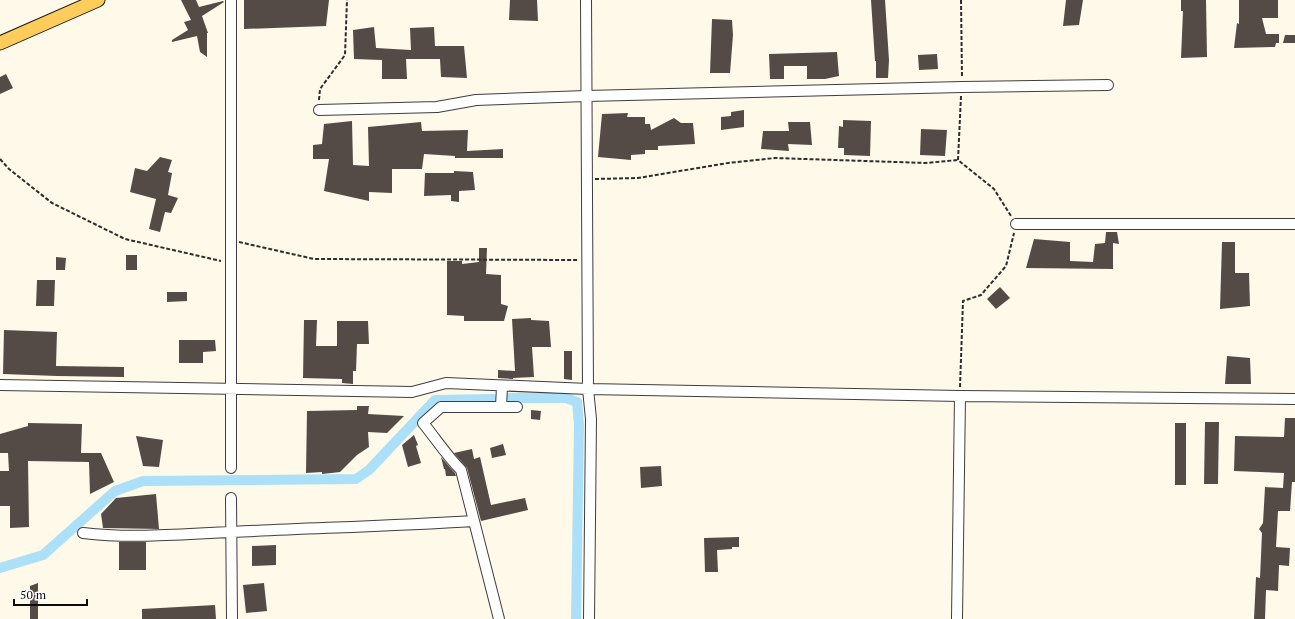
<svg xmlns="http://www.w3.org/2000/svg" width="1295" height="619" viewBox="0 0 1295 619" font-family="'PT Serif',serif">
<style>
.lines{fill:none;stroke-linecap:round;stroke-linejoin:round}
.canal{stroke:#ace0f8;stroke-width:10}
.building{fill:#544b47}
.minor-casing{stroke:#3e3e3e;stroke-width:12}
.major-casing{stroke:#1c1c1c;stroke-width:15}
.path{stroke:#2d2d2d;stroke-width:2;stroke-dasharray:4 2;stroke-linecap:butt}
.minor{stroke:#fff;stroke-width:10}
.major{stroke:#fecc5a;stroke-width:13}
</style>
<rect width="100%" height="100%" fill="#fff9e9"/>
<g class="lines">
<path class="canal" d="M509,398H566L577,402L579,425L576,619
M0,568L43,555L115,491L143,481L356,479L369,470L435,400L493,399"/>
</g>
<path class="building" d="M181,0H196L199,7L223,1L224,2L202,16L208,33H207V57L200,52L197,36L172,42V40L188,30L184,22L191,20Z
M244,0H329L326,26L244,29Z
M510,0H537L538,21L509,20Z
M871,0H885L889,60L888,78H876V61H875Z
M1066,0H1083L1079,25L1063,26Z
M1181,0H1206L1207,57L1181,58L1183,11H1181Z
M1239,0H1278V18H1262L1266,34H1279V43H1276L1275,47L1234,48L1237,23L1239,24Z
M712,19L732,20L733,35L730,73H710Z
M374,27L376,48L411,50L410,28L434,27L435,46H464L467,78L441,77L440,59H406L407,79H382V60L354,59L353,30Z
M1285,35H1295V43H1283Z
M837,52L839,76L825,79H807V66H784V79H770L769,54Z
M937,54L938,69L919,70L918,55Z
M6,74L13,88L0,94V77Z
M744,110V127L721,130V117L731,116V112Z
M628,113L627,117H645V124H650L651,130L674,118L681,123H693L695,144L658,146V150H645V154L631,155V160L598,157L602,114Z
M843,120L871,121L870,156L844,155V148H838L839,126L843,127Z
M352,121L353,165L369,166L368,127L421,122L422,131L468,130L467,151L503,149V158H455V156L424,154L422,169H392V193L369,192V201L324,191L329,159H313V145L322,144L324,124Z
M788,122H810L812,145L788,144L789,151L761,149L763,131H789Z
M921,129L947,130L945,156L920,155Z
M160,157L172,160L168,172L172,173L168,195L178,198L171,213L165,212L160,232L149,229L156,199L130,192L135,168L147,171Z
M454,171L473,172L475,190L459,191V202L451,201V195L424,196L425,173H454Z
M1106,232H1117L1119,244L1113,243V269L1026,268L1034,239L1070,242V261L1093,262L1095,244L1105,243Z
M1222,242H1235V273H1249L1250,306L1220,309Z
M479,248H487L486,274L501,275V304L508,306L504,321H464V316L447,315V261H462V264L479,262Z
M126,255H137V270H126Z
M56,257L66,258L65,270H56Z
M37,280H55L54,306H36Z
M1000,287L1010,298L996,309L987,299Z
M167,292H187V301L167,302Z
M531,318V320L549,321L551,347H532L534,377L513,378V379L498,378V370L515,371L512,319Z
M304,320H317L316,346H337V321H368L369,344H357L356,371H353V384L342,383V379L303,378Z
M4,330L57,332L56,366L124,367V377L57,376L3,374Z
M179,340H215L216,351L203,352V363H179Z
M564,351H572V380L564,379Z
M1227,356L1250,358L1251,384H1225Z
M357,406H369L368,414L404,416L387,433L368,432L369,447L357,455L340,472L322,474V472L306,473L307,411L357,410Z
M531,410L541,411L540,420L531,419Z
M1285,418H1295V482H1292L1290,511H1278L1276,547L1290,548L1289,566L1279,565L1278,591L1266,590L1265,619H1254L1256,577L1260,578L1262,533L1259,529L1263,523L1265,487L1283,488L1284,473L1234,471L1235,436L1284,437Z
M1205,422H1219L1218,484H1204Z
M28,423L82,424L81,453H101L114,482L90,494L89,462L28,461L29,527L10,528V506H0V471H9L8,453H0V434L28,426Z
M1175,423H1186V485H1175Z
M414,435L418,445L416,446L421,463L408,467L402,445Z
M136,436L163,440L159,467L143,466Z
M503,444L506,455L492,458L490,448Z
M472,449L474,459L480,457L491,505L525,498L528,510L481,521L467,468L454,453Z
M441,457L455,473L456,476H446L445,469H444Z
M661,466L662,486L641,488L640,467Z
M156,494L159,529L103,528L101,514L116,498Z
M739,537V547H732V549L717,550L718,572H705L704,538Z
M119,542H146V570H119Z
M276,545V565L252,566V546Z
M38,583V619H30V586Z
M264,583L267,611L246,613L243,585Z
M215,605L216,619H142V609Z"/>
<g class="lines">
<defs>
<path id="minor" d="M586,0L588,389L591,419L589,619
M319,110L437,107L476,100L586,96L962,87L1108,85
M1016,224H1295
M0,385L412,392L446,383L588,389L960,396L1295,399
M501,407L502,386
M231,468V0
M231,498L232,619
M83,533C132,539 182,534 232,532C313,528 393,526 474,521
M499,619L461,470C447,456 436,439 423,423L441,407H517
M957,619L960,396"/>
<path id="major" d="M0,43L98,0"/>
</defs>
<use href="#minor" class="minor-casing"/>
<use href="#major" class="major-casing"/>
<path class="path" d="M961,0L962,78
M961,96L958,160L994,189L1011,216
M319,100L320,89L345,55L347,0
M0,159L9,169L52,203L125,239L221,261
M595,179L638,178L728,163L775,158L926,163L958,160
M239,242L314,259L579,260
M960,387L963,301L981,295L1006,266L1014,233"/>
<use href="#minor" class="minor"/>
<use href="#major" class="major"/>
</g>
<path d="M14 599v6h73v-6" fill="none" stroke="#0b0b0b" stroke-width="2"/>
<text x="20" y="599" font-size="12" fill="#0b0b0b" stroke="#ffffff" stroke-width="3" paint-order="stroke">50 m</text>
</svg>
